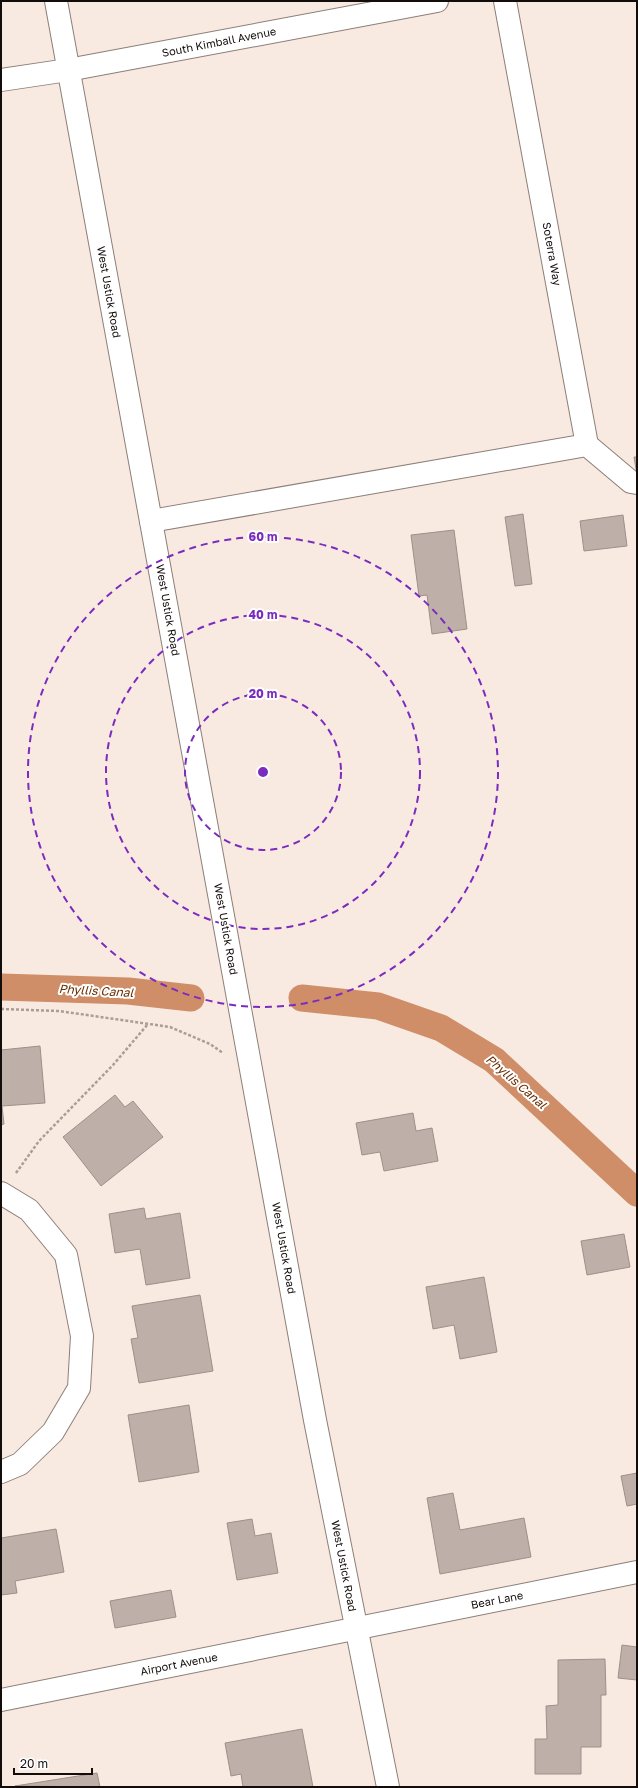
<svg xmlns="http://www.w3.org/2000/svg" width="638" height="1788" viewBox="0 0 638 1788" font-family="'Golos Text',sans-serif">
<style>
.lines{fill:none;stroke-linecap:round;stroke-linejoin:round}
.canal{stroke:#cf8d68;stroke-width:27}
.building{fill:#beafa8;stroke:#9e9089}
.minor-casing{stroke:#8c7f78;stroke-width:24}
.major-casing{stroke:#8c7f78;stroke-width:24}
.path{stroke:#a99d97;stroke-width:2.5;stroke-dasharray:3 2;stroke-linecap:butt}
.minor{stroke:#fff;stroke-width:22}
.major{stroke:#fff;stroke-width:22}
.ring{fill:none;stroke:#7b2cbf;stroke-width:2;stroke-dasharray:7 5}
.labels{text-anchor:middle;stroke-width:4;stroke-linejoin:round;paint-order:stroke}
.street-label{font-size:11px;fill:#120d0b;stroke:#fff}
.water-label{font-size:12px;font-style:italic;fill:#6b2e00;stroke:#fff}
.centre{fill:#7b2cbf;stroke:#fff;stroke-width:2}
.ring-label{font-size:12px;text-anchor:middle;font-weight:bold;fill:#7b2cbf;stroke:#fff;stroke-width:4;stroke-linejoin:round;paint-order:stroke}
</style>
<rect width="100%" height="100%" fill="#f8e9e1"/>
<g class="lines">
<path class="canal" d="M1,987L128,991L191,998
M302,998L378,1006L441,1028L494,1060L637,1193"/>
</g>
<path class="building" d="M634,457H637V475Z
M523,514L532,584L515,586L505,517Z
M623,515L627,546L584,551L580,521Z
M454,530L467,629L432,634L427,595L419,596L411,535Z
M40,1046L45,1103L2,1106L4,1124L1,1125V1050Z
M115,1095L125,1107L133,1101L163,1137L101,1186L63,1137Z
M413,1113L416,1131L432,1128L438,1161L384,1171L380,1152L362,1155L356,1123Z
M144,1208L146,1219L180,1213L190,1278L146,1285L140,1249L115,1253L109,1214Z
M624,1234L630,1267L587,1275L581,1241Z
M484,1277L497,1352L460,1359L454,1325L433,1329L426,1287Z
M200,1295L213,1371L139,1383L131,1339L138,1338L132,1306Z
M189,1405L199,1472L139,1482L128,1415Z
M637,1473V1504L627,1506L621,1476Z
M453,1493L460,1530L524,1518L531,1557L440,1574L427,1498Z
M252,1519L255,1536L271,1533L278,1573L237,1580L227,1523Z
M56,1529L64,1572L15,1581L17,1593L1,1595V1538Z
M171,1590L176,1617L115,1628L110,1601Z
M622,1645L637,1647V1680L618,1678Z
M605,1659L606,1695H601V1747H581V1774H535V1739H547L546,1706L558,1705V1660Z
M302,1729L313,1787H243L241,1774L231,1776L225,1743Z
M97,1773L100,1787L15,1786Z"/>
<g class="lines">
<defs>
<path id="minor" d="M505,1L587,445L631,482L637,483
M1,80L68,70L437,1
M151,521L587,445
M1,1193L29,1210L66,1255L82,1336L79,1388L53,1432L20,1464L1,1472
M1,1700L637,1572"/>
<path id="major" d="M56,1L315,1420L388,1787"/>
</defs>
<use href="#minor" class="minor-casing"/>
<use href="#major" class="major-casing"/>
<path class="path" d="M1,1009L59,1011L170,1027L210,1044L223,1053
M16,1173L39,1141L113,1065L148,1024"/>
<use href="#minor" class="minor"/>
<use href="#major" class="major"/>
</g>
<g class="ring">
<circle cx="263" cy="772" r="78"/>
<circle cx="263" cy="772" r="157"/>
<circle cx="263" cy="772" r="235"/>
</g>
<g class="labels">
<g class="street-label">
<text transform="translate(219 42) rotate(-11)" y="4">South Kimball Avenue</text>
<text transform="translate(552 254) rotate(80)" y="4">Soterra Way</text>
<text transform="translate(109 292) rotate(80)" y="4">West Ustick Road</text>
<text transform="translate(168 610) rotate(80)" y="4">West Ustick Road</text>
<text transform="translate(226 929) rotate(80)" y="4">West Ustick Road</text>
<text transform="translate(284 1248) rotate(80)" y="4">West Ustick Road</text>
<text transform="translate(344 1566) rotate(79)" y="4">West Ustick Road</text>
<text transform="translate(497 1600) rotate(-11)" y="4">Bear Lane</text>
<text transform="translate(179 1664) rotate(-11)" y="4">Airport Avenue</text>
</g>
<g class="water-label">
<text transform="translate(96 991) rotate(3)" y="4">Phyllis Canal</text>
<text transform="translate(516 1082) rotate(41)" y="4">Phyllis Canal</text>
</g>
</g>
<circle cx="263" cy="772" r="6" class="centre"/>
<g class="ring-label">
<text x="263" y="541">60 m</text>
<text x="263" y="619">40 m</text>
<text x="263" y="698">20 m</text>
</g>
<rect width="638" height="1788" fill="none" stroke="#120d0b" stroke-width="4"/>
<path d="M14 1768v6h78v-6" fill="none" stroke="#120d0b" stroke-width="2"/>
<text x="20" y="1768" font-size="12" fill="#120d0b" stroke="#ffffff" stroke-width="3" paint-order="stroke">20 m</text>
</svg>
